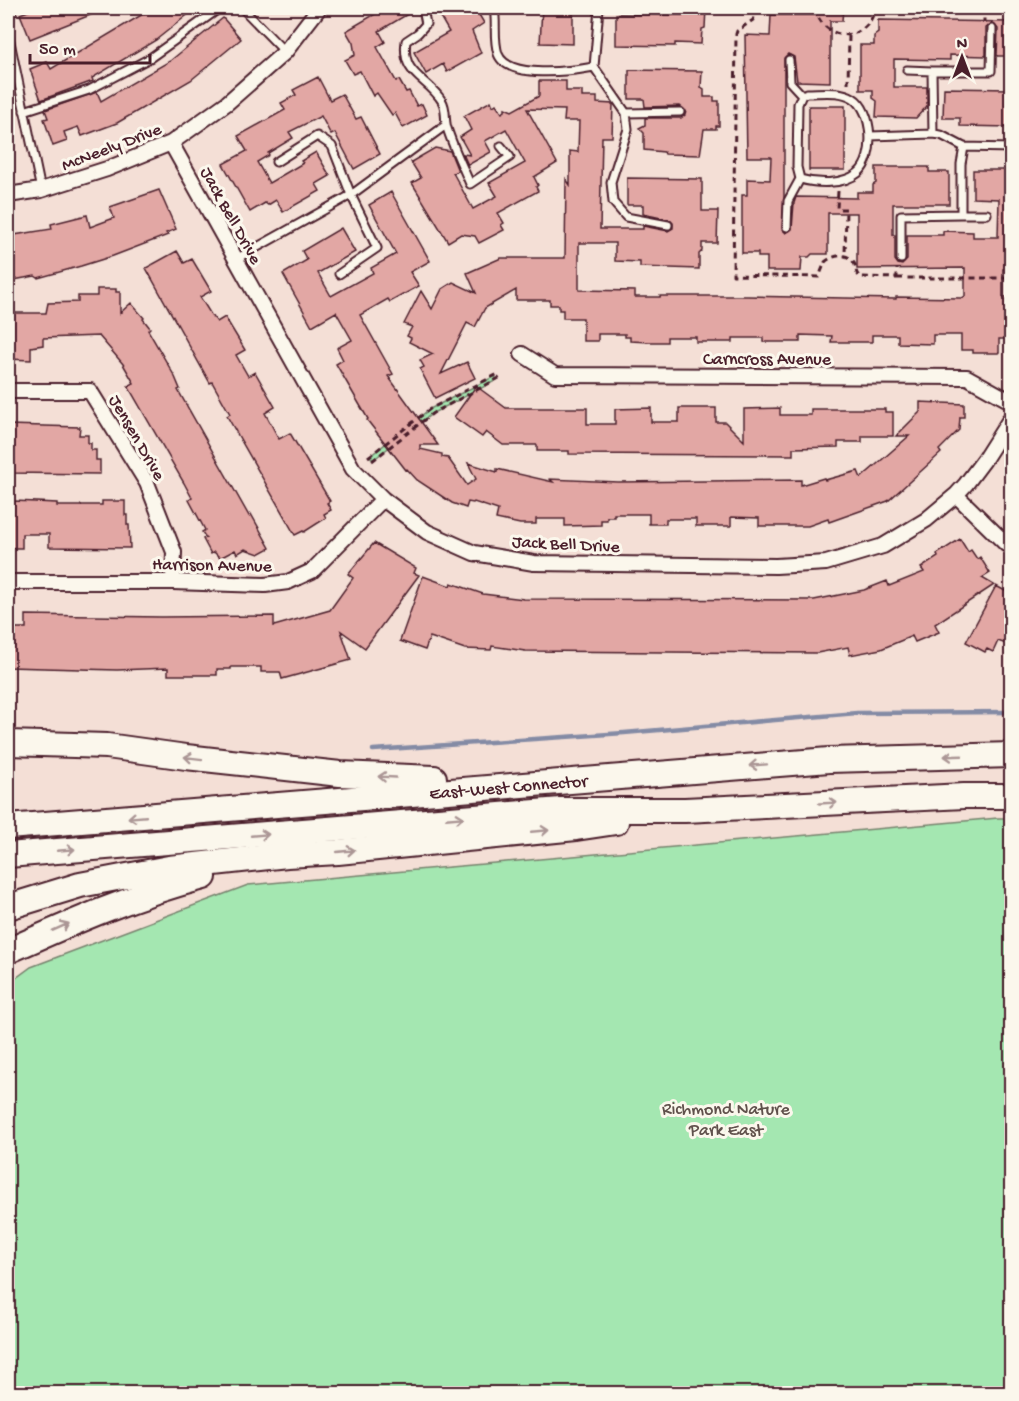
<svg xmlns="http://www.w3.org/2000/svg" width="1019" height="1401" viewBox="0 0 1019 1401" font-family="'Gochi Hand',sans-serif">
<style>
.green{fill:#a4e7b1;stroke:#77836e;stroke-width:1.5}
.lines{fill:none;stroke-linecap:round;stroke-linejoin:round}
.stream{stroke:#848ba5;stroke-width:4.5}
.building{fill:#e2a7a4;stroke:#4a1f2b;stroke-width:1.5}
.lane-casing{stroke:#4a1f2b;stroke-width:11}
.street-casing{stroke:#4a1f2b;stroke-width:18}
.highway-casing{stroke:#4a1f2b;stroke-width:28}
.path{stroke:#4a1f2b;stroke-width:3;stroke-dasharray:6 4.5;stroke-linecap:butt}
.lane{stroke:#fbf7ec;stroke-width:7}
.street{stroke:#fbf7ec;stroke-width:14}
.highway{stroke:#fbf7ec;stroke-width:24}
.oneway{stroke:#ab9695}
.labels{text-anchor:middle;stroke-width:6;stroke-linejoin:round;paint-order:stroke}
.street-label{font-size:18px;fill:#4a1f2b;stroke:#fbf7ec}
.park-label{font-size:18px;fill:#60514c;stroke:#fbf7ec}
</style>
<rect width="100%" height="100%" fill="#f4dfd6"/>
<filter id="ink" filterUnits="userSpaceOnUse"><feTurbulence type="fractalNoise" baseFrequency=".0167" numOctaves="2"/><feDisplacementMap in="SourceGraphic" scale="12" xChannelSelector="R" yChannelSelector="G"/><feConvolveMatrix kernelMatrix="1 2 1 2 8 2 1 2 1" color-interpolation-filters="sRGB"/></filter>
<g filter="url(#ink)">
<path class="green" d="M495,376L497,380L433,413L373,460L370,456L430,409Z
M998,818H1012L1011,1393H8V984L31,967L248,885Z"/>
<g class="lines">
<path class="stream" d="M373,750L624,733L857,713L1012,712"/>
</g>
<path class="building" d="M36,8H108L30,39L20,14Z
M153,8H196L156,40L92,78L93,81L41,100L30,69L47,62L51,69Z
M374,8H418L379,31L385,42L377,47L396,81L399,80L406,92L409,91L417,106L422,104L427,115L403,128L395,113L392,115L377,93L373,96L360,71L353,74L345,60L355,55L353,43L346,31L377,13Z
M435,8H475L484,23L472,31L481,53L447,72L443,64L426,74L414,52L449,32Z
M542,8H573V44L540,43Z
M687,8H706L705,28L702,29L701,44L675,43V46L616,45V14L687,15Z
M817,8H843L842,21H830V82L797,81L794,57L788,54L784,58V197L782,229L786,233L792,229L794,203L796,197L857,198V192H873V185L876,183V167H929V172H949V204H893V235H895V260L898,264L902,265L907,260V235H943V231L973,232V237H998L999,199L973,198V170H1011V269H1003V297H1007V301H1011L1010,339H999V353H973V350H961V335H933V344L898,343V335H872V342H831L832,336L800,335V342H763V338H733V342H696V337H667V342H650L630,341V337H625V334H598V341H583V318H563V310H559V305H550V300H516V290L485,308L475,327L467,323L441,374L467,362L475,378L435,398L420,369L424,367L420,360L433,354L409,342L411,338L407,336L412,327L404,324L421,291L432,309L442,289L453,282L476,293L467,273L501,258H565L566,179L570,185V151L578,152L579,121H564L565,110L527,109L557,163L534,177L538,185L536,187L538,191L498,213L504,223L501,225L504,230L479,243L475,236L461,234L448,242L412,183L421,178L411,162L435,148L450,151L458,171L453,173L473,209L497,196L489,183L525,163L506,129L485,141L491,152L468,165L463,154L470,155L460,137L471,130L464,116L491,101L493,106L496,104L502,113L505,111V108L512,111L539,96V81H566V91H582V97H597V103L613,104L612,137H602L600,229H643V226L668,231L673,228V223L670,220L643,214V205H627V178L702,179V211H718L717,243H702V251L699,254V269L640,267V262L615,261V243H579V290L635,291V297H660V296H747L896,299V297L962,298L965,296V268L857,269V213H828V254H812L809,257H802L801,271H767V257H758V253H742V195H747V179L770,180L771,157H747L745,35L770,36L771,15H816Z
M223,18L241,39L191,80L117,123L82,136L78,127L64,132L67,141L53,146L44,119L48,118L45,110L97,92L101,101L170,61Z
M878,20L1011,22V56H997L998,29L995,25L992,23L986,28V56L950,55V60L894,59V87H927V106L916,118L876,117L877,101L873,98V90H860V45H874V36L878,33Z
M629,70L702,71L701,87L704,89V97H714V101H719V126H716V129H704L700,155L665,154L664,152L644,150V133L639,128L645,125V118H681L685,115L686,111L680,106L645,107L644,99H629Z
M318,77L330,100L342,94L356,119L361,117L380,154L354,169L335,133L331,135L321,116L289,132L293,138L268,153L269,155L257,162L269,183L303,163L301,161L316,152L330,176L316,184L320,191L283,212L276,200L268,205L265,203L250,212L223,164L247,151L238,136L285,110L281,103L296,95L293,90Z
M944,88L1011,89V127L960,126V118H943Z
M809,106H845V170H809Z
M159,190L176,229L166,233L168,235L113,256L81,266L38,278L35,276L8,281V236L52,229L51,224L87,215L90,227L114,218L110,207Z
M391,192L430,261L410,272L419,286L390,302L388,299L360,315L393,374L388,376L438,445H420V449L442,454V457L448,458L467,485L476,479L468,463L497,472V469L553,482L550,479L618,482L801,480V485L824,478L825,480L858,471L861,478L909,436H896L920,412V402L964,404V417H960L959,430L939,450L941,453L888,501L829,522L828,519L808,526H759V518L731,517V526H696V519H666V524H649V514H614V517H607V520H601V525L565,526V519H536V524H520L496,519L498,510L474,502L473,503L468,502L466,508L452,503L417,480L407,469L406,470L367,420L368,419L336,364L343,360L337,348L352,340L336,312L312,326L283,274L307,260L302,251L341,228L355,252L318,273L331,296L373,273L371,268L396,254L369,205Z
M177,251L184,263L192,259L211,291L200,297L213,318H214L217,322L225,317L245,350L236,355L248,376L255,372L275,407L265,413L279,439L290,433L330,501L327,503L331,510L324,514L326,518L304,532L303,531L295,535L227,416L230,414L212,382L210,383L146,268Z
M97,289H116V292H120V313L131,303L144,318L143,319L150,328L148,330L175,377L180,389L178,390L249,516L251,514L270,548L259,554L245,549L237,554L235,550L220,558L214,552L211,554L203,539L206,538L202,532L205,530L189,500L192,498L184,483L128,386L134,383L123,364L99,336L43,338V345L31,347V360L8,359V313H46L48,303L78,302V296H97Z
M476,386L506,408H587V424H615V409L651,408V422H679V408H716V422H725L744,441V409L780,408V415H811V409H885V412H893V436H862V442H838V447L793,448V455L569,454V451H537V445H503L486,432L482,437L454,417Z
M8,425L80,427L79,435H88V443H91V450H96V460H100V474L8,473Z
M14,501L57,503V506H81V505H102V501H125V515H127V525H129L130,548L49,547V534H22V548H8V504H14Z
M960,539L968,552L971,550L977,559L980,557L990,573L982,578L994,585L935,624L939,632L915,642L912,636L881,649L850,655L848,647L817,653L525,651L492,646L491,650L465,649L430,637L425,650L400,641L423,576L450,586L451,583L483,594L524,599L814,600L864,590L887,581L889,586L924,572L921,568L938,557L937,554Z
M374,543L416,568L414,573L419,575L365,648L341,631L351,660L282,679L280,672H261V667H231V669H217V675H168V668L117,670L8,667V628H26V615L161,617L274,616V626L330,610L353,578L348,574Z
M996,586L1011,594V646L998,641L993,652L987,649L985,652L966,642Z"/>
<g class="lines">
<defs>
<path id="lane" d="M242,8L285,52
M494,8C497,23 493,38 498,54C508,80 572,71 594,67L599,8
M423,9L426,24L418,33L406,41C401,76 427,77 442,101C447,109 444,119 447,128C453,147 462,165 470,184L510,157L501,146
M8,20L13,8
M8,32L41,190
M789,60L790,82L802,95
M594,67L626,113L628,129L611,182L613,202L626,217L668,225
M907,70L932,71
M807,93C822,93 840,90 853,98C873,110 876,158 858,173C843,185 817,184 800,179L797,167L798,104L802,95Z
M24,111L89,90L150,58L220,8
M626,113L680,112
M933,134L932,71H991L992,29
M870,136L933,134L941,135L964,147L1012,148
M276,162L317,136L332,146L351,195L377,248L339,274
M961,214H987
M787,227L788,201L800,179
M236,259L351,195L446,125
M901,259V215L961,214V164L964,147"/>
<path id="street" d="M171,143L353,469L383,499L427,532L474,553L534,563L776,566L826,563L883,546L926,520L956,495L966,484L984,460L1012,416
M8,195L41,190L107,169L171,143L227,103L285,52L319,8
M522,354L555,375L967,377L1012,402
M8,391H90L147,483L174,552L173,582
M956,495L1006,544L1012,547
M8,582H173L265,585L288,582L312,571L383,499"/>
<g id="highway">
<path d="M8,743L107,746L186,757L340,774L434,778"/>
<path id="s1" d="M8,827L829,760L1012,755"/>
<path d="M8,855L561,810H685L964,796H1012"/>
<path d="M8,907L80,885L169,868L287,855L338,852L576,828L616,822"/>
<path d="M8,951C73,922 134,895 204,877"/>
</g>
</defs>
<use href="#lane" class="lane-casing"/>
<use href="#street" class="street-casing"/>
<use href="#highway" class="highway-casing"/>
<path class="path" d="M758,8L753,20L737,31L736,34L733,275L819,277L825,262C833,255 849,251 855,265C857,271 855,273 860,277L897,278V269
M815,8C823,43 868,44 875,8
M922,8L925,10H944L947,8
M984,8V23
M848,84L849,35
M1011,127H1012
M838,191L837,209H846L845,256
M897,278H1012
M368,457L430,409L498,374
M372,461L433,413L501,377"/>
<use href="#lane" class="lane"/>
<use href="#street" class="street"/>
<use href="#highway" class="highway"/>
</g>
<defs><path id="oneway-shaft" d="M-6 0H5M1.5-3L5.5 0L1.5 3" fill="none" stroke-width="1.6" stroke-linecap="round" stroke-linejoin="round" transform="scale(1.5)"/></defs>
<g class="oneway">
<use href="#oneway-shaft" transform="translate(953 756) rotate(178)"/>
<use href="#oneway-shaft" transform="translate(193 758) rotate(-173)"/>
<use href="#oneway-shaft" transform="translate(758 765) rotate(176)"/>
<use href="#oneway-shaft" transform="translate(387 777) rotate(-177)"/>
<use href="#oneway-shaft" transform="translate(828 803) rotate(-3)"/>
<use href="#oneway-shaft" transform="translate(137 817) rotate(175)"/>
<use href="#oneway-shaft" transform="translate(455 818) rotate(-5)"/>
<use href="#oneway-shaft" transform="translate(540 831) rotate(-5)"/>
<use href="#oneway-shaft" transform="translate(260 835) rotate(-5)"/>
<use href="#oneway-shaft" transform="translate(66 850) rotate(-5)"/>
<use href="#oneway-shaft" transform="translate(346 851) rotate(-6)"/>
<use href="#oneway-shaft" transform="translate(61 927) rotate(-24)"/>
</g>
</g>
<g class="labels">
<g class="street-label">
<text transform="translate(111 146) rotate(-21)" y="6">McNeely Drive</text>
<text transform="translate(232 215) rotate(61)" y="6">Jack Bell Drive</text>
<text x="767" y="364">Carncross Avenue</text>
<text transform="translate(138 437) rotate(60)" y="6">Jensen Drive</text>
<text transform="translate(566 543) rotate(3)" y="6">Jack Bell Drive</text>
<text transform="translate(212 564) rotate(1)" y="6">Harrison Avenue</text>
<text dy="6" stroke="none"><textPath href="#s1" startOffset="502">East-West Connector</textPath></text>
</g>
<g class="park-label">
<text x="726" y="1114">Richmond Nature<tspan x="726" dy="21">Park East</tspan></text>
</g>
</g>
<rect width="1019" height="1401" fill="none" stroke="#fbf7ec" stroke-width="30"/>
<rect x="15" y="15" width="989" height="1371" fill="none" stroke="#4a1f2b" stroke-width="2" filter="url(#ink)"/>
<g transform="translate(962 57)" stroke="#fbf7ec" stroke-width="4.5" paint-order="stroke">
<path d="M0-4.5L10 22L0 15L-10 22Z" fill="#4a1f2b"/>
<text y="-9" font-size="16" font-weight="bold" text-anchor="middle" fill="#4a1f2b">N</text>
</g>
<path d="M30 54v9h120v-9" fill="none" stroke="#4a1f2b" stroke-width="3"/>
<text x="39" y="54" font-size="18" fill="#4a1f2b" stroke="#fbf7ec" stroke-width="4.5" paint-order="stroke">50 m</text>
</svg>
